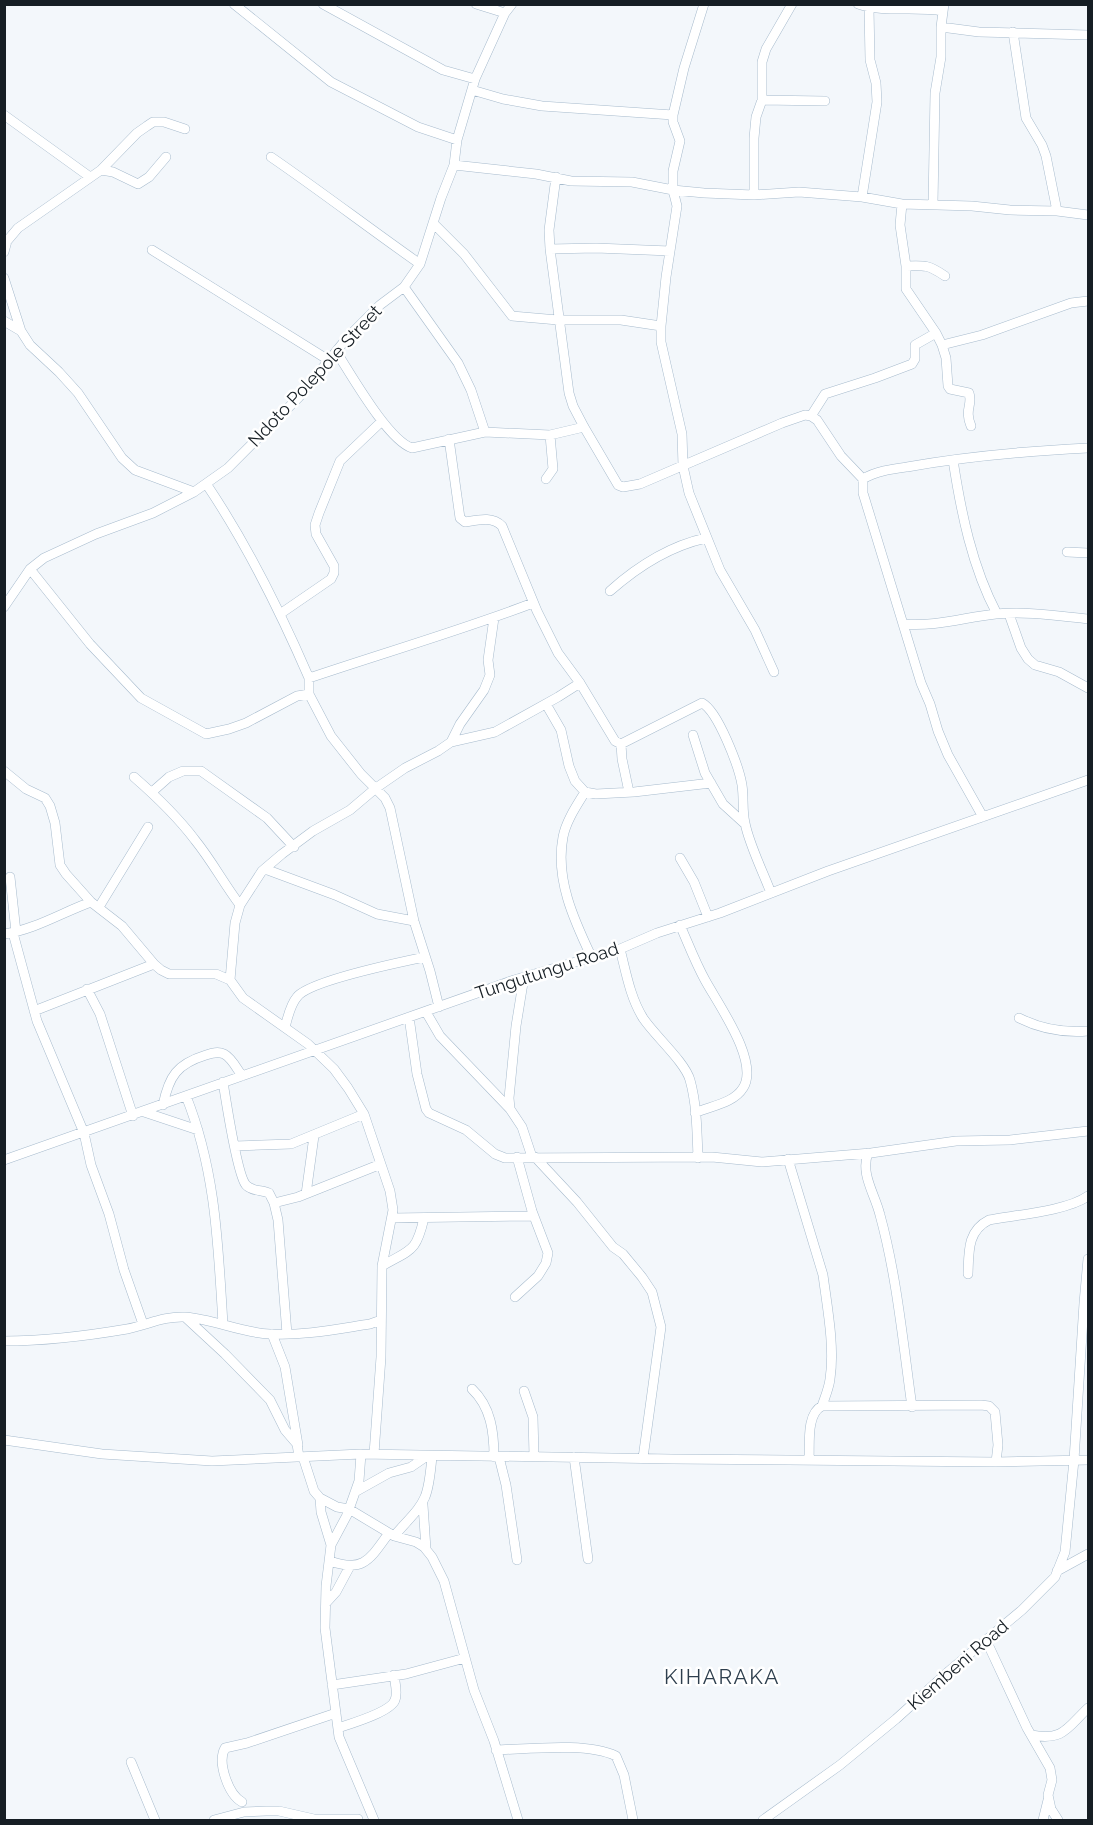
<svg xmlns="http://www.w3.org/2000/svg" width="1093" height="1825" viewBox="0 0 1093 1825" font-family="Raleway,sans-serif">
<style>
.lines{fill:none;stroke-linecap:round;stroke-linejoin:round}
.minor-casing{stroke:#a7bbcd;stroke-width:10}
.minor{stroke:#fff;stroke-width:9}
.labels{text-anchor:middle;stroke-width:5;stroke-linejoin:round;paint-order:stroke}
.street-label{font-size:18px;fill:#161e24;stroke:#fff}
.quarter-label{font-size:21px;letter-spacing:1.5px;fill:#2e3f4e;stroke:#fff}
</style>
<rect width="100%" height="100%" fill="#f3f7fb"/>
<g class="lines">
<defs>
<path id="minor" d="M234,4L331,82L418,127L457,140
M323,4L443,70L475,79
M476,4L505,13
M704,4L684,68L673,115V122L680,141L673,171V190L677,206L666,277L661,326V342L682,434L683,466L689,493L720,570L755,630L774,672
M858,4C885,13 915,6 943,11
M941,27L979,32L1088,35
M1013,32L1026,118L1042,145L1046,156L1057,211
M472,90L503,99L542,106L673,115
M762,100L825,101
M4,115L90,177
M271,157C322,192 370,229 420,264
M454,165L536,174L571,181L632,182L673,190L704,193L754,195L799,192L862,197L902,204L972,206L1010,210L1057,211L1088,215
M101,170L113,172L138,184L149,177L166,157
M556,177L549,230L550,249L569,393L573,406L584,427L618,485L623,487L640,484L782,423L805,415L811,416L817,420L841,456L863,479
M754,195V138L756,117L762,100V62L766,49L792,4
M862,197L877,102L876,83L870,60L869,8
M902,204L900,225L906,266V289L936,333L942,345L946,358L948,386L950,389L969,393C973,405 964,409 971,426
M933,204L935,93L941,57V27L944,4
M433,223L464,254L512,316L558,320H621L661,326
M550,249L596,248L670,251
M152,250L330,361
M4,252L7,241L18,228L101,170L137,133L147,126L153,122H164L185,129
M906,266C925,265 929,265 945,276
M4,278L21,331L30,345L59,372L78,393L122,458L135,470L194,492L228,468L299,397L347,338L380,305L404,287L420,264L441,198L454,165L457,140L475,79L505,13L512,4
M404,287L458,363L471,390L485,432
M4,321L21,331
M942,345L982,335L1071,303L1088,301
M337,353C352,376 388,440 412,448L485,432L550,435L584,427
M811,416L825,394L875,378L912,364L915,359V345L936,333
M449,439L460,518L465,522C478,520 492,516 502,526L537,611L558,653L580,683L615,741L621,744L702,703C718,711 739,767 742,785C744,798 742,811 745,823C749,844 763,872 771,893
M953,460C961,512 972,567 997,614
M546,479L553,469L550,435
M207,485C248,546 280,611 309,678V694L331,736L361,774L385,798L390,808L414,921L430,971L439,1007
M1067,552L1088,553
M30,569L90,644L141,698L206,734L229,729L246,723L297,696L309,694
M610,591C637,567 670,546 706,538
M4,607L30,569L44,558L96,534L153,513L194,492
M280,614L331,579L334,573V566L316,534L315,525L319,513L340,461L382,421
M1009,614L1021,648L1028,659L1035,665L1059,672L1088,688
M904,624C935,627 966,617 996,614C1027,611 1058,616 1088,619
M309,678C383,653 459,631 533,603
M546,704L561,730L569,766L575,781L585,792L596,794L634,792L711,783
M693,735L705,773L723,804L745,824
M451,742L460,724L484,690L490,675L488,660L494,618
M621,744L622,759L629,792
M4,771L26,789L45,798L50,806L55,823L60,865L66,874L91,902L122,926L154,964L161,970L169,974H216L230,980L243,998L308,1044L334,1069L348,1088L364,1114L390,1191L393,1210L382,1266L381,1357L374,1454
M134,777C157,797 177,816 195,840C212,861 224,884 240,905
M152,792L169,777L183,771H201L267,818L294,847
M585,792C577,805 566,821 563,837C555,879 574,920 591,956
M983,817L948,755L938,731L930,704L921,683L863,493V479C876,471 892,469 907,467C967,456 1028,451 1088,448
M680,858L694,882L708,917
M265,869L335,895L377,914L414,921
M10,877L16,932
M99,907L148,827
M680,925C688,943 695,962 705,980C718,1004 760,1062 743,1088C734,1103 711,1106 695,1113
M13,933L37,1021L84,1133L91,1165L109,1214L124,1270L143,1324
M4,934C34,930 63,912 91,902
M620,949C626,972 630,997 643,1018C655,1036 685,1062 690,1080C697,1105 697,1133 698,1158
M524,977L516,1026L509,1098L510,1109L522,1127L532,1157
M230,980L235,923L240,905L262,871L282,854L313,831L350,810L376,788L405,768L438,751L451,742L495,732L558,697L580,683
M87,989L100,1014L133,1116
M34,1011L154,964
M426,1012L440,1036L510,1109
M409,1017L417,1074L426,1109L429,1113L466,1130L495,1154L505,1158L712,1157L762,1162L871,1153L956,1141L1010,1140L1088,1131
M1019,1018C1041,1029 1064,1033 1088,1031
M285,1027C288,1017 290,1005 297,997C309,981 401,962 425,957
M223,1082C226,1100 237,1175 246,1185C251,1191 262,1190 269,1193L274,1203L278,1220L287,1334
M186,1096C216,1171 218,1245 223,1324
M163,1105C169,1076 177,1064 206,1055C212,1053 218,1051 224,1054C232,1058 237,1069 242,1076
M144,1112L198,1130
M235,1146L291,1144L364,1114
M868,1153C860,1174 875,1194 880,1215C897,1277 903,1343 912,1407
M535,1157L577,1202L613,1247L623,1254L642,1277L652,1292L661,1327L643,1458
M788,1159L823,1275C827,1306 835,1347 830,1379C829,1388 825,1397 822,1406
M4,1160L514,980L620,949L657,933L720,913L828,871L1088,780
M306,1194L314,1136
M274,1203L298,1197L381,1164
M392,1218L534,1216
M382,1266C411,1249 416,1253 424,1218
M968,1274C969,1252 967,1231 989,1220C1015,1215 1067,1211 1088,1196
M515,1297L538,1276L546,1263L548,1253L532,1211L517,1157
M185,1317L225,1354L270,1400L285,1430L297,1444L299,1457
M272,1334L285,1367L298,1445
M4,1341C46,1341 86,1336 127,1329C147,1325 164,1316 185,1317C214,1319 241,1333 270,1334C303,1336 337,1329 370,1324L381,1320
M472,1389C491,1407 494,1432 494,1457
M524,1391L533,1417L534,1456
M4,1440L102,1454L212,1461L361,1454L672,1459L996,1462L1088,1460
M361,1454L359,1481L347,1515L331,1545L326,1586L325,1628L339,1737L374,1820
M303,1457L314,1491L320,1498L337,1507L349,1509L394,1536L416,1542L424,1547L432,1557L444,1581L474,1690L494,1741L518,1820
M499,1457L506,1485L517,1560
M574,1457L588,1559
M809,1460C810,1444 806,1414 822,1406L981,1405L989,1406L995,1412L998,1445L996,1462
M355,1492L389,1473L411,1467L427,1456
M320,1498L321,1512L331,1545
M423,1505L426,1549
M394,1536C425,1501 428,1504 432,1456
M330,1561C364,1573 370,1559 389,1533
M1057,1571L1088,1554
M326,1603L336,1592L350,1566
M986,1640L1027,1728L1050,1768L1052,1780L1048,1795L1051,1809L1058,1820
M332,1685L406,1674L465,1658
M338,1728C350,1724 391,1712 395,1700C398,1693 395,1683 394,1675
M1031,1735C1064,1741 1067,1728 1088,1708
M496,1750C529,1749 587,1742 616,1756L624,1775L633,1820
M131,1762L155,1820
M242,1802C228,1794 217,1762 225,1748L247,1743L336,1713
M214,1820L244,1812L266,1811H279L314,1819H358
M763,1820L840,1765L896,1719L949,1671L1022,1610L1055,1577L1065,1552L1074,1460L1084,1303L1088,1259
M1043,1820L1048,1800"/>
</defs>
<use href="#minor" class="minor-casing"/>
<use href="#minor" class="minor"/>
</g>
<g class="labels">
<g class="street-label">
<text transform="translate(315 376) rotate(-47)" y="6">Ndoto Polepole Street</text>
<text transform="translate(547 971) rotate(-18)" y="6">Tungutungu Road</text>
<text transform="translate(958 1665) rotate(-41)" y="6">Kiembeni Road</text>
</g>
<g class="quarter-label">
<text x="722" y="1684">KIHARAKA</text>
</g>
</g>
<rect width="1093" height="1825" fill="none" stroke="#161e24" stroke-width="12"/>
</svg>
